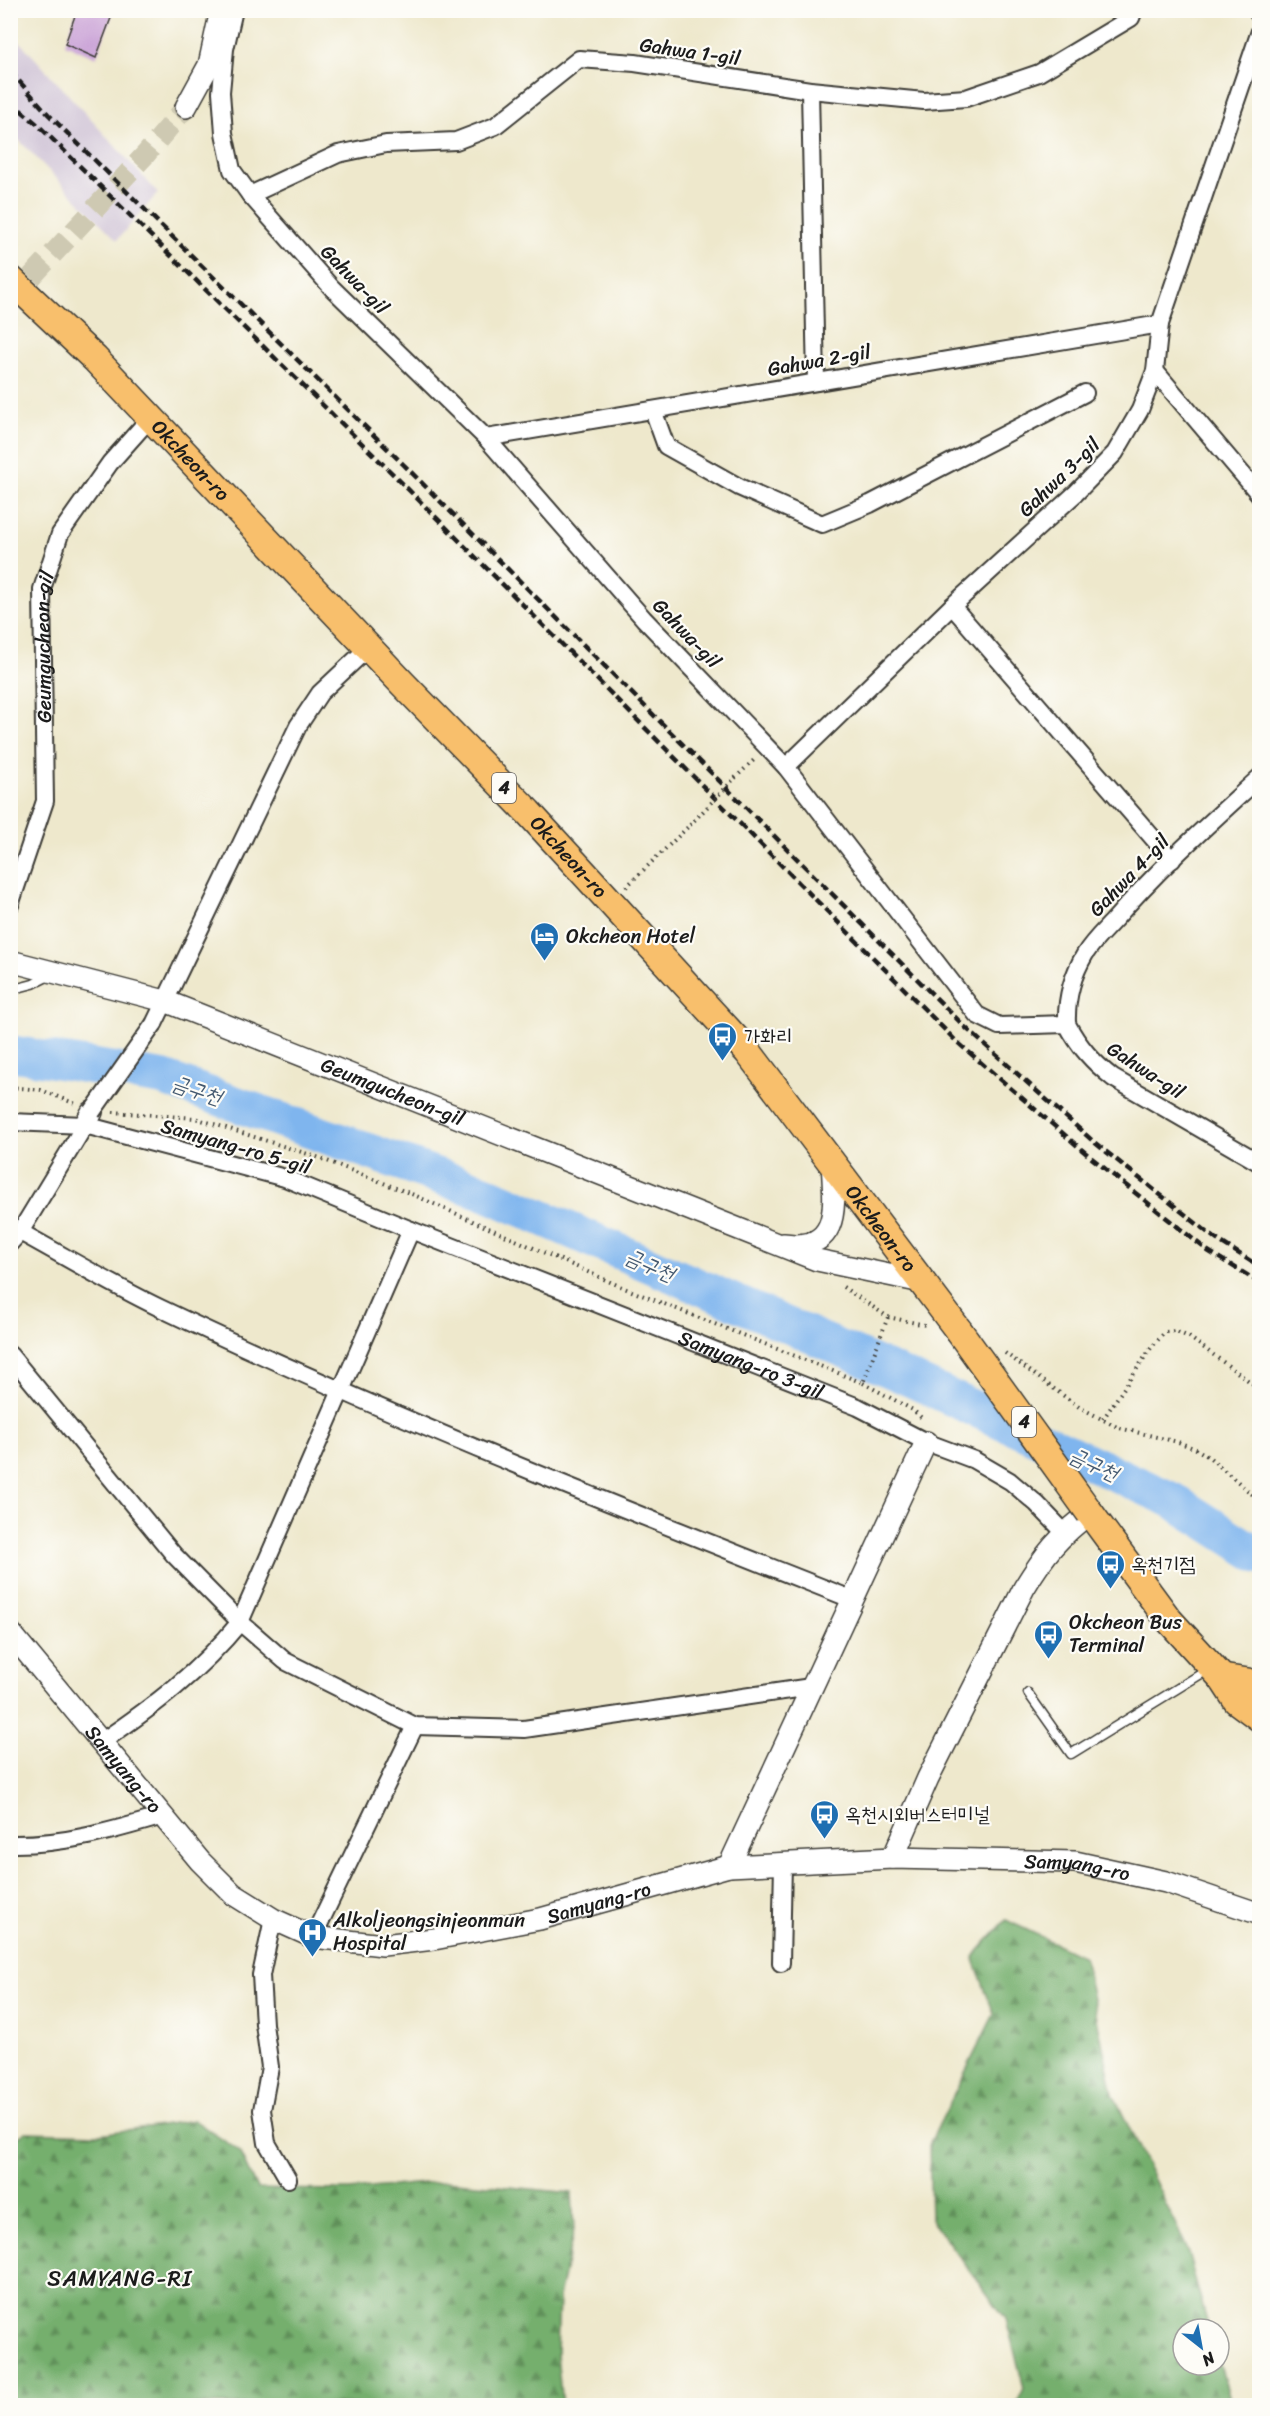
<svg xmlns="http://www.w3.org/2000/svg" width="1270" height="2416" viewBox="0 0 1270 2416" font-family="Sriracha,'Poor Story',sans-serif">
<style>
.railway{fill:#ccbfd4}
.forest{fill:url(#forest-firs);stroke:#486644;stroke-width:1.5}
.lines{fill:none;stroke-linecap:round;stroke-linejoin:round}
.river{stroke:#7fb5ee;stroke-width:36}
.building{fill:#cca6d8}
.tertiary-tunnel{stroke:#cec9b2;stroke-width:21;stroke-dasharray:21 10;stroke-linecap:butt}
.service-casing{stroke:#3c3b36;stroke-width:11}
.minor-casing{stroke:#3c3b36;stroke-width:20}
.tertiary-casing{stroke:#3c3b36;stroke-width:24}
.primary-casing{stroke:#3c3b36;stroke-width:30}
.path{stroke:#3c3b36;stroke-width:4;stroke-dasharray:1.5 4.5;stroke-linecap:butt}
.service{stroke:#fff;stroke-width:8}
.minor{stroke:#fff;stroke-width:16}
.tertiary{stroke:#fff;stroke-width:21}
.primary{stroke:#f8bf6c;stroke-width:27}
.rail{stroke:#1c1c1c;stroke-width:4.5;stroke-dasharray:9 4.5;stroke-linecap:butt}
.minor-bridge-casing{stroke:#3c3b36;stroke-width:20;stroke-linecap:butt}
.primary-bridge-casing{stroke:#3c3b36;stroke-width:30;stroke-linecap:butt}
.path-bridge{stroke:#3c3b36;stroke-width:4;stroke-dasharray:1.5 4.5;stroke-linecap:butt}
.minor-bridge{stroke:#fff;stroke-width:16}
.primary-bridge{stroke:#f8bf6c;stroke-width:27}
.labels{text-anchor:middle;stroke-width:4.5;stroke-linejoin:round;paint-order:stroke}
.shield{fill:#fdfcf7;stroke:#605f5e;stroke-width:1.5}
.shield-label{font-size:18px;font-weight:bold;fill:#1c1c1c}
.street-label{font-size:20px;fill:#1c1c1c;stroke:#fdfcf7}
.poi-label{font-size:20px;fill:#1c1c1c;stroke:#fdfcf7;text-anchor:start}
.water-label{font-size:21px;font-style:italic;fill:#445970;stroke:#fdfcf7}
.quarter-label{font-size:22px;letter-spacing:1.5px;fill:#1c1c1c;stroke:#fdfcf7}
</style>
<defs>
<pattern id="forest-firs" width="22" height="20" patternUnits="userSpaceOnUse" patternTransform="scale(1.5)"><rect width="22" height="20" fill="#75af6d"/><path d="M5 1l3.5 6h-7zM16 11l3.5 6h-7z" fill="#5f8e59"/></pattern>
</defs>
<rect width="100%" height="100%" fill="#fdfcf7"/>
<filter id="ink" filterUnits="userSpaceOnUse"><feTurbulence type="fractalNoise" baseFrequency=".0167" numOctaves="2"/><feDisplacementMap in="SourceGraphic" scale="12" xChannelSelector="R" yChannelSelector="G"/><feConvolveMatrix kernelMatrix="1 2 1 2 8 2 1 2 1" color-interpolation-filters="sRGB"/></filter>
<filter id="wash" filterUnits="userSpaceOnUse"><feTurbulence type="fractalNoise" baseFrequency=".008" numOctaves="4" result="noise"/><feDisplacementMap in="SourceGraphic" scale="24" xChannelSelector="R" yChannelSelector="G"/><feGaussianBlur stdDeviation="1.35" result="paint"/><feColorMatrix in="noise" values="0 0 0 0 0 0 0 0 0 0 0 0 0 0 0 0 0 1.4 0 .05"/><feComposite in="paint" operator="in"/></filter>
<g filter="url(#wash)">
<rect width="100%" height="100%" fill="#eee8cc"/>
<path class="railway" d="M10,31L158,193L117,240L11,132Z"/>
<path class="forest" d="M1006,1920L1084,1957L1113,2094L1186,2246L1209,2329H1183V2365H1219V2362L1232,2405H1016L1024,2388L1006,2319L931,2219L929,2145L994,2014L973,1957Z
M194,2120L239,2151L257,2189L349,2190L446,2181L572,2193L574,2230L559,2297L557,2354L562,2405H11V2142L26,2132L100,2134Z"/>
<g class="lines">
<path class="river" d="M10,1053L163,1078L483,1192L906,1377L1172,1500L1260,1556"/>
</g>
<g id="blocks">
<path class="building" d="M77,10H114L96,58L65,44Z"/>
</g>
</g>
<g filter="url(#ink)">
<use href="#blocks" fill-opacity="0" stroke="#3c3b36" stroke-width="1.5"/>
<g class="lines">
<path class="tertiary-tunnel" d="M10,300L146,154L186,107"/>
<defs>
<path id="service" d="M10,990L33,984L51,975
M1028,1693L1071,1754L1209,1669"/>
<g id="minor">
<path d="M234,10L225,49L221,92L224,133L232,170L250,195L332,288L486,438L644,619L786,767L977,1015L999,1026L1067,1024C1079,1047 1093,1062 1113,1078L1260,1163"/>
<path d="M1256,10L1260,16"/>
<path d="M810,90L816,382"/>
<path d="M250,195L338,154L386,144L456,141L495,126L579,59L635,63L810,90L924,101L966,98L1039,73L1131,18L1134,10"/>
<path d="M1155,371L1260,495"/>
<path d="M653,410L666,446L739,487L822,524L870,504L1085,393"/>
<path d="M486,438L1160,324"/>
<path d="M952,606L1172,860"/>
<path d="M786,767L952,606L1075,494L1115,453L1140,410L1155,371L1160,324L1260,31"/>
<path id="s1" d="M10,905L45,801L42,589L60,534L110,463L151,417"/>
<path d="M154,1024L298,726L320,693L369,647"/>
<path d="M1067,1024C1066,999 1072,976 1085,954C1093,941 1105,930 1115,919C1159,868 1210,823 1260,777"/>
<path id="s2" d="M10,1122L85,1125L285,1178L411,1230L858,1407L926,1442L974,1460L1010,1481L1037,1504L1064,1532"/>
<path d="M20,1232C66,1257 112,1285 160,1308C386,1416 619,1507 851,1599"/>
<path d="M10,1243L20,1232L85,1125"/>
<path d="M10,1355L174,1555L240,1622L285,1661L415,1726L524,1729L811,1687"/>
<path d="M101,1742C153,1707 200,1671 240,1622L411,1230"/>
<path d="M10,1844C64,1845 112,1831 163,1816"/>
<path d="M273,1919L261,1975L264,2024L270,2067L262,2110L267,2143L288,2179"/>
<path d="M313,1937L415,1726"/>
<path d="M781,1963L783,1863"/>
</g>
<g id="tertiary">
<path d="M186,107L209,65L221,10"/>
<path id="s3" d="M10,961L165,1001L817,1260L922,1282"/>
<path d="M85,1125L92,1112"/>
<path d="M783,1244C843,1252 834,1204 832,1161"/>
<path id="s4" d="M10,1632L200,1861L233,1894L273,1919L313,1937L383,1945L434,1939L540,1919L729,1866L893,1858L1075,1862L1166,1882L1260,1914"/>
<path d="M893,1858L928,1778L1024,1588C1044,1555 1059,1536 1090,1513"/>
<path d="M729,1866L926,1442"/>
</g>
<g id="primary">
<path id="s5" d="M10,279L95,359L403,684L528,812L748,1052L959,1331"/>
<path d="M1090,1513L1168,1619L1222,1678L1237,1701L1260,1718"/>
<path d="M1222,1678L1248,1682L1260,1690"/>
</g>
</defs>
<use href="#service" class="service-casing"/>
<use href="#minor" class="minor-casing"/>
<use href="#tertiary" class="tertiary-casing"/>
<use href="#primary" class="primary-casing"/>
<path class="path" d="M735,778L756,758
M626,887L690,825
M10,1087L41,1090L76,1104
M113,1112L195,1118L317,1157L414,1195L624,1288L863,1383L888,1317
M843,1287L888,1317L925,1325
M1005,1353L1079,1407L1119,1428L1178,1442L1196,1449L1209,1457L1260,1501
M863,1383L913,1410L924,1420
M1103,1419L1151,1348L1165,1332L1175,1331L1189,1337L1260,1389"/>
<use href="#service" class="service"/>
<use href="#minor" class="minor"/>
<use href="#tertiary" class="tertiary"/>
<use href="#primary" class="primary"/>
<path class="rail" d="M10,71L49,115L403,464L966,1028L1094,1142L1216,1239L1260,1267
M10,101L37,124L394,475L956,1041L1088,1155L1208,1251L1260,1283"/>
<defs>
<path id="minor-bridge" d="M92,1112L154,1024"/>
<path id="primary-bridge" d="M959,1331L1090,1513"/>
</defs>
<use href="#minor-bridge" class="minor-bridge-casing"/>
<use href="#primary-bridge" class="primary-bridge-casing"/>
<path class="path-bridge" d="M690,825L735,778"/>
<use href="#minor-bridge" class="minor-bridge"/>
<use href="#primary-bridge" class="primary-bridge"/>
</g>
</g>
<defs>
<symbol id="hotel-pin" viewBox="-11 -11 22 30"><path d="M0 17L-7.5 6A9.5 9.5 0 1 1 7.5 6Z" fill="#1f6fb2" stroke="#fdfcf7"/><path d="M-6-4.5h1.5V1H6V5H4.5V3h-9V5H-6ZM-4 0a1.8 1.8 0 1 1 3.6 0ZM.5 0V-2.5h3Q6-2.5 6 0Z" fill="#fff"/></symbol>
<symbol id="bus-pin" viewBox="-11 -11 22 30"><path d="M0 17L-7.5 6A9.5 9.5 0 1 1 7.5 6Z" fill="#1f6fb2" stroke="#fdfcf7"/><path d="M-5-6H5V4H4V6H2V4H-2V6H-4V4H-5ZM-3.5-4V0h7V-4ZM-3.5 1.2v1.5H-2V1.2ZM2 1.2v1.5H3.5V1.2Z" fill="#fff"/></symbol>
<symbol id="hospital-pin" viewBox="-11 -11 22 30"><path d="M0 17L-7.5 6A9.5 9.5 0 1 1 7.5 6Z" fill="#1f6fb2" stroke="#fdfcf7"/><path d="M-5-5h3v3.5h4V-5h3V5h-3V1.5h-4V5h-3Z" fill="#fff"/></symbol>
</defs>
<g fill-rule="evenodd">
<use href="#hotel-pin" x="528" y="920" width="33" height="45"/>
<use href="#bus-pin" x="706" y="1020" width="33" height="45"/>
<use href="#bus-pin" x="1094" y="1548" width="33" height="45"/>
<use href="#bus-pin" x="1032" y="1618" width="33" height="45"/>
<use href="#bus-pin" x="808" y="1798" width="33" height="45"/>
<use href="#hospital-pin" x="296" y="1916" width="33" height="45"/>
</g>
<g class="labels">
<g class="shield">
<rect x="492" y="773" width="24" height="30" rx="4.5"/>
<rect x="1012" y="1407" width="24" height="30" rx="4.5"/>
</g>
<g class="shield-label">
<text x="504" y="794">4</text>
<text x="1024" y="1428">4</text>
</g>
<g class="street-label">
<text transform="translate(690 51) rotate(8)" y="7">Gahwa 1-gil</text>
<text transform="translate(355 279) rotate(46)" y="7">Gahwa-gil</text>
<text transform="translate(819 360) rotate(-10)" y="7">Gahwa 2-gil</text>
<text dy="7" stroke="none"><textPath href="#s5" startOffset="256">Okcheon-ro</textPath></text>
<text transform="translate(1059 477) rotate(-44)" y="7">Gahwa 3-gil</text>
<text transform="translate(687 633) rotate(46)" y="7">Gahwa-gil</text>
<text dy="7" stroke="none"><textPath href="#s1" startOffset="264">Geumgucheon-gil</textPath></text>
<text dy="7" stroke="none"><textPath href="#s5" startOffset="804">Okcheon-ro</textPath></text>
<text transform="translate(1129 875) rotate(-46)" y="7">Gahwa 4-gil</text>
<text transform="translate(1146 1070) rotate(33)" y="7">Gahwa-gil</text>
<text dy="7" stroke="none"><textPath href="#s3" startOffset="405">Geumgucheon-gil</textPath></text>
<text transform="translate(236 1146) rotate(16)" y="7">Samyang-ro 5-gil</text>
<text dy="7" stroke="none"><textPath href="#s5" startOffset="1290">Okcheon-ro</textPath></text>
<text dy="7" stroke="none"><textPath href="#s2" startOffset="784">Samyang-ro 3-gil</textPath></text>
<text dy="7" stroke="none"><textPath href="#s4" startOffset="178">Samyang-ro</textPath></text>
<text dy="7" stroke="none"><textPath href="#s4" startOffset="1210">Samyang-ro</textPath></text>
<text dy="7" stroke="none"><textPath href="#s4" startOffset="726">Samyang-ro</textPath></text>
</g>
<g class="poi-label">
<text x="566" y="943">Okcheon Hotel</text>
<text x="744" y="1043">가화리</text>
<text x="1131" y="1571">옥천기점</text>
<text x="1069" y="1629">Okcheon Bus<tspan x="1069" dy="23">Terminal</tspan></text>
<text x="845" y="1821">옥천시외버스터미널</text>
<text x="333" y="1927">Alkoljeongsinjeonmun<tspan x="333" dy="23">Hospital</tspan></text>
</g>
<g class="water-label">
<text transform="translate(197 1090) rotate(19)" y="7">금구천</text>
<text transform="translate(650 1265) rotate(24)" y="7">금구천</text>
<text transform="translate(1094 1464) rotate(25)" y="7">금구천</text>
</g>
<g class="quarter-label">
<text x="120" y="2286">SAMYANG-RI</text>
</g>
</g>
<rect width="1270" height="2416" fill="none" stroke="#fdfcf7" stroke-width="36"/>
<g transform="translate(1201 2347) rotate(149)"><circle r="28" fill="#fdfcf7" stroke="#a3a29f" stroke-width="1.5"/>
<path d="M0-4.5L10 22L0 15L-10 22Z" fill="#1f6fb2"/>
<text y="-9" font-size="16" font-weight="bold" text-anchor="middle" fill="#1c1c1c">N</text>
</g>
</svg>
